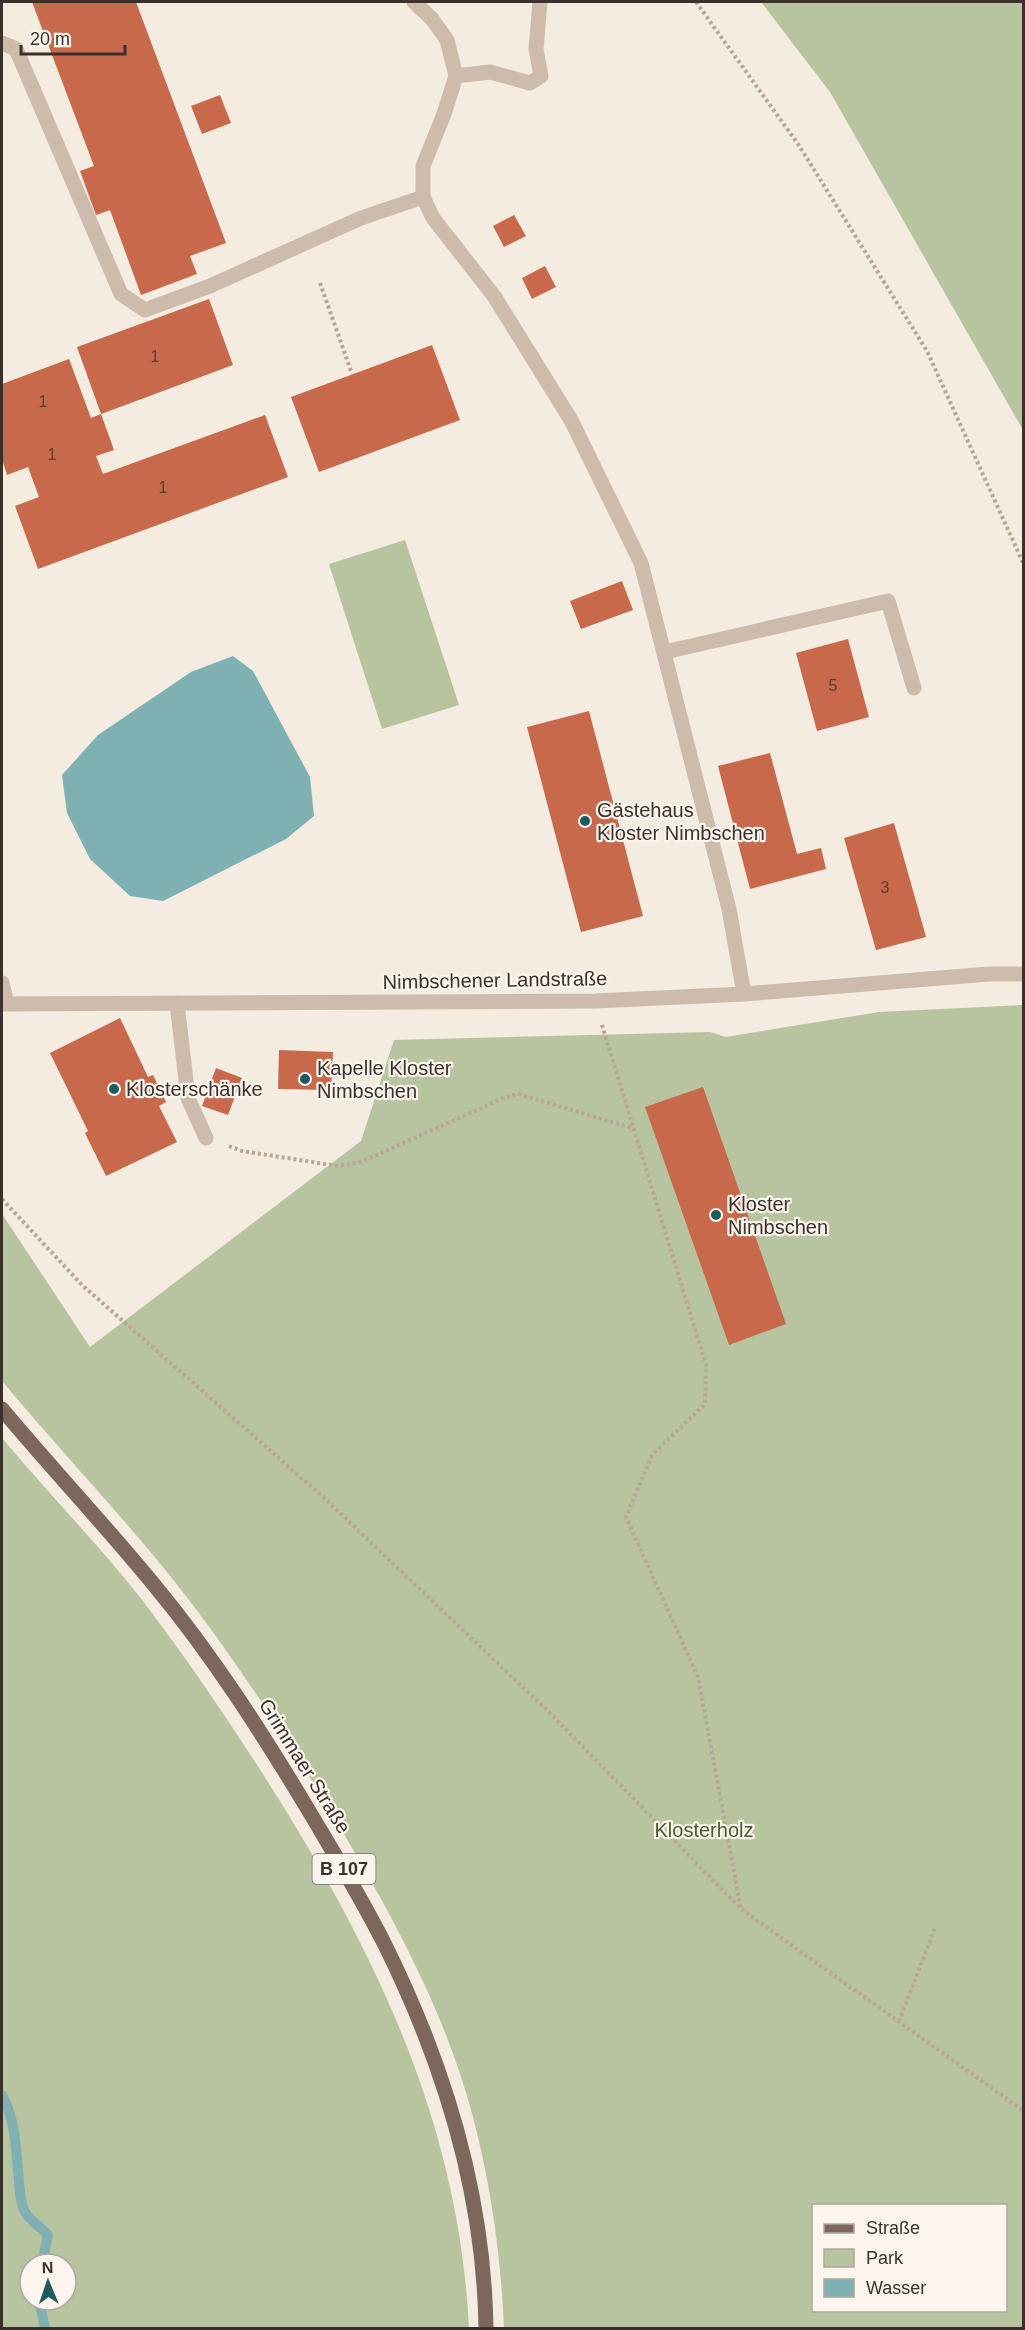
<svg xmlns="http://www.w3.org/2000/svg" width="1025" height="2330" viewBox="0 0 1025 2330" font-family="Arial,sans-serif">
<style>
.green{fill:#b8c4a0;fill-rule:evenodd}
.water{fill:#7fb0b2}
.lines{fill:none;stroke-linecap:round;stroke-linejoin:round}
.stream{stroke:#7fb0b2;stroke-width:10}
.building{fill:#c8694b}
.path{stroke:#b9a596;stroke-width:4;stroke-dasharray:3 3;stroke-linecap:butt}
.minor{stroke:#cdbbac;stroke-width:15}
.major{stroke:#7d675c;stroke-width:15}
.poi-dot{fill:#1f5a5e;stroke:#fbf5ee;stroke-width:2}
.labels{text-anchor:middle;stroke-width:4.5;stroke-linejoin:round;paint-order:stroke}
.number-label{font-size:16px;fill:#5e3e33}
.shield{fill:#fbf5ee;stroke:#756b66;stroke-width:1.5}
.shield-label{font-size:18px;font-weight:bold;fill:#3b302b}
.poi-label{font-size:20px;fill:#3b302b;stroke:#fbf5ee;text-anchor:start}
.street-label{font-size:20px;fill:#3b302b;stroke:#fbf5ee}
.park-label{font-size:20px;fill:#4a5a2e;stroke:#fbf5ee}
</style>
<rect width="100%" height="100%" fill="#f4ebe1"/>
<path class="green" d="M761,2H1023V430L830,92Z
M405,540L459,705L382,729L329,564Z
M1023,1005V2328H504C501,2257 491,2186 473,2117C443,2003 383,1899 323,1799C276,1722 227,1647 171,1577C117,1510 57,1447 2,1381V1214L90,1347L361,1141L394,1040L710,1032L726,1037L879,1012ZM814,2206H1006V2310H814Z
M2,1438C48,1493 99,1545 143,1601C187,1659 227,1718 266,1779C375,1950 459,2123 469,2328H2ZM30,2264H66V2300H30Z"/>
<path class="water" d="M233,656L253,671L310,777L314,816L286,839L163,901L130,896L90,859L67,813L62,775L98,735L191,672Z"/>
<g class="lines">
<path class="stream" d="M2,2095C16,2120 16,2152 19,2181C20,2191 20,2203 25,2212C31,2222 41,2227 48,2235L42,2264
M39,2300L45,2328"/>
</g>
<path class="building" d="M32,2H136L226,243L190,256L197,274L141,295L110,210L96,215L80,171L94,166Z
M220,95L231,123L202,134L191,106Z
M514,215L526,236L504,247L493,226Z
M545,266L556,287L532,299L522,278Z
M209,299L233,365L101,414L77,347Z
M432,345L460,420L319,472L291,397Z
M69,359L91,418L101,414L114,450L96,456L103,474L265,415L288,477L38,569L15,506L39,497L28,467L7,475L2,459V384Z
M622,581L633,610L581,629L570,601Z
M848,639L869,717L817,731L796,653Z
M589,711L643,916L581,932L527,727Z
M770,753L797,854L821,848L826,869L750,889L718,766Z
M894,823L926,937L876,950L844,838Z
M120,1018L148,1077L153,1075L166,1102L159,1106L177,1142L106,1176L85,1133L88,1131L50,1053Z
M279,1050L333,1052L331,1090L278,1089Z
M216,1068L242,1078L228,1115L202,1106Z
M703,1087L786,1324L729,1345L645,1107Z"/>
<g class="lines">
<path class="path" d="M696,2L798,144L927,351L1024,565
M320,283L352,374
M602,1025L706,1365L705,1404L652,1455L626,1517L698,1677L741,1909
M229,1146L242,1151L338,1166L361,1162L506,1097L518,1094L632,1128
M2,1199L82,1285L323,1497L552,1715L741,1909L1024,2111
M899,2021L935,1928"/>
<path class="minor" d="M414,2L432,19L447,40L456,76L444,114L423,166V197
M2,43L16,49L121,294L145,310L210,286L361,218L423,197L433,218L494,296L571,420L641,563L729,909L744,994
M456,76L490,72L530,83L541,76L536,49L540,2
M665,652L888,601L914,688
M2,983L7,1004
M177,1003L188,1098L206,1138
M2,1004L595,1001L744,994L989,974H1024"/>
<path class="major" d="M2,1409C52,1469 106,1526 155,1586C213,1656 262,1733 309,1811C335,1855 362,1899 385,1945C444,2064 484,2195 486,2328"/>
</g>
<g class="poi-dot">
<circle cx="585" cy="821" r="6"/>
<circle cx="305" cy="1079" r="6"/>
<circle cx="114" cy="1089" r="6"/>
<circle cx="716" cy="1215" r="6"/>
</g>
<g class="labels">
<g class="number-label">
<text x="155" y="362">1</text>
<text x="43" y="407">1</text>
<text x="52" y="460">1</text>
<text x="163" y="493">1</text>
<text x="833" y="691">5</text>
<text x="885" y="893">3</text>
</g>
<rect class="shield" x="312.5" y="1854" width="63" height="30" rx="4.5"/>
<g class="shield-label">
<text x="344" y="1875">B 107</text>
</g>
<g class="poi-label">
<text x="597" y="817">Gästehaus<tspan x="597" dy="23">Kloster Nimbschen</tspan></text>
<text x="317" y="1075">Kapelle Kloster<tspan x="317" dy="23">Nimbschen</tspan></text>
<text x="126" y="1096">Klosterschänke</text>
<text x="728" y="1211">Kloster<tspan x="728" dy="23">Nimbschen</tspan></text>
</g>
<g class="street-label">
<text transform="translate(495 980) rotate(-1)" y="7">Nimbschener Landstraße</text>
<text transform="translate(305 1766) rotate(58)" y="7">Grimmaer Straße</text>
</g>
<g class="park-label">
<text x="704" y="1837">Klosterholz</text>
</g>
</g>
<rect width="1025" height="2330" fill="none" stroke="#3b302b" stroke-width="6"/>
<rect x="812" y="2204" width="195" height="108" fill="#fbf5ee" stroke="#aea6a0" stroke-width="1.5"/>
<rect x="824" y="2224" width="30" height="9" fill="#7d675c" stroke="#aea6a0" stroke-width="1.5"/>
<text x="866" y="2234" font-size="18" fill="#3b302b">Straße</text>
<rect x="824" y="2249" width="30" height="18" fill="#b8c4a0" stroke="#aea6a0" stroke-width="1.5"/>
<text x="866" y="2264" font-size="18" fill="#3b302b">Park</text>
<rect x="824" y="2279" width="30" height="18" fill="#7fb0b2" stroke="#aea6a0" stroke-width="1.5"/>
<text x="866" y="2294" font-size="18" fill="#3b302b">Wasser</text>
<g transform="translate(48 2282) rotate(358)"><circle r="28" fill="#fbf5ee" stroke="#aea6a0" stroke-width="1.5"/>
<path d="M0-4.5L10 22L0 15L-10 22Z" fill="#1f5a5e"/>
<text y="-9" font-size="16" font-weight="bold" text-anchor="middle" fill="#3b302b">N</text>
</g>
<path d="M21 45v9h104v-9" fill="none" stroke="#3b302b" stroke-width="3"/>
<text x="30" y="45" font-size="18" fill="#3b302b" stroke="#fbf5ee" stroke-width="4.5" paint-order="stroke">20 m</text>
</svg>
